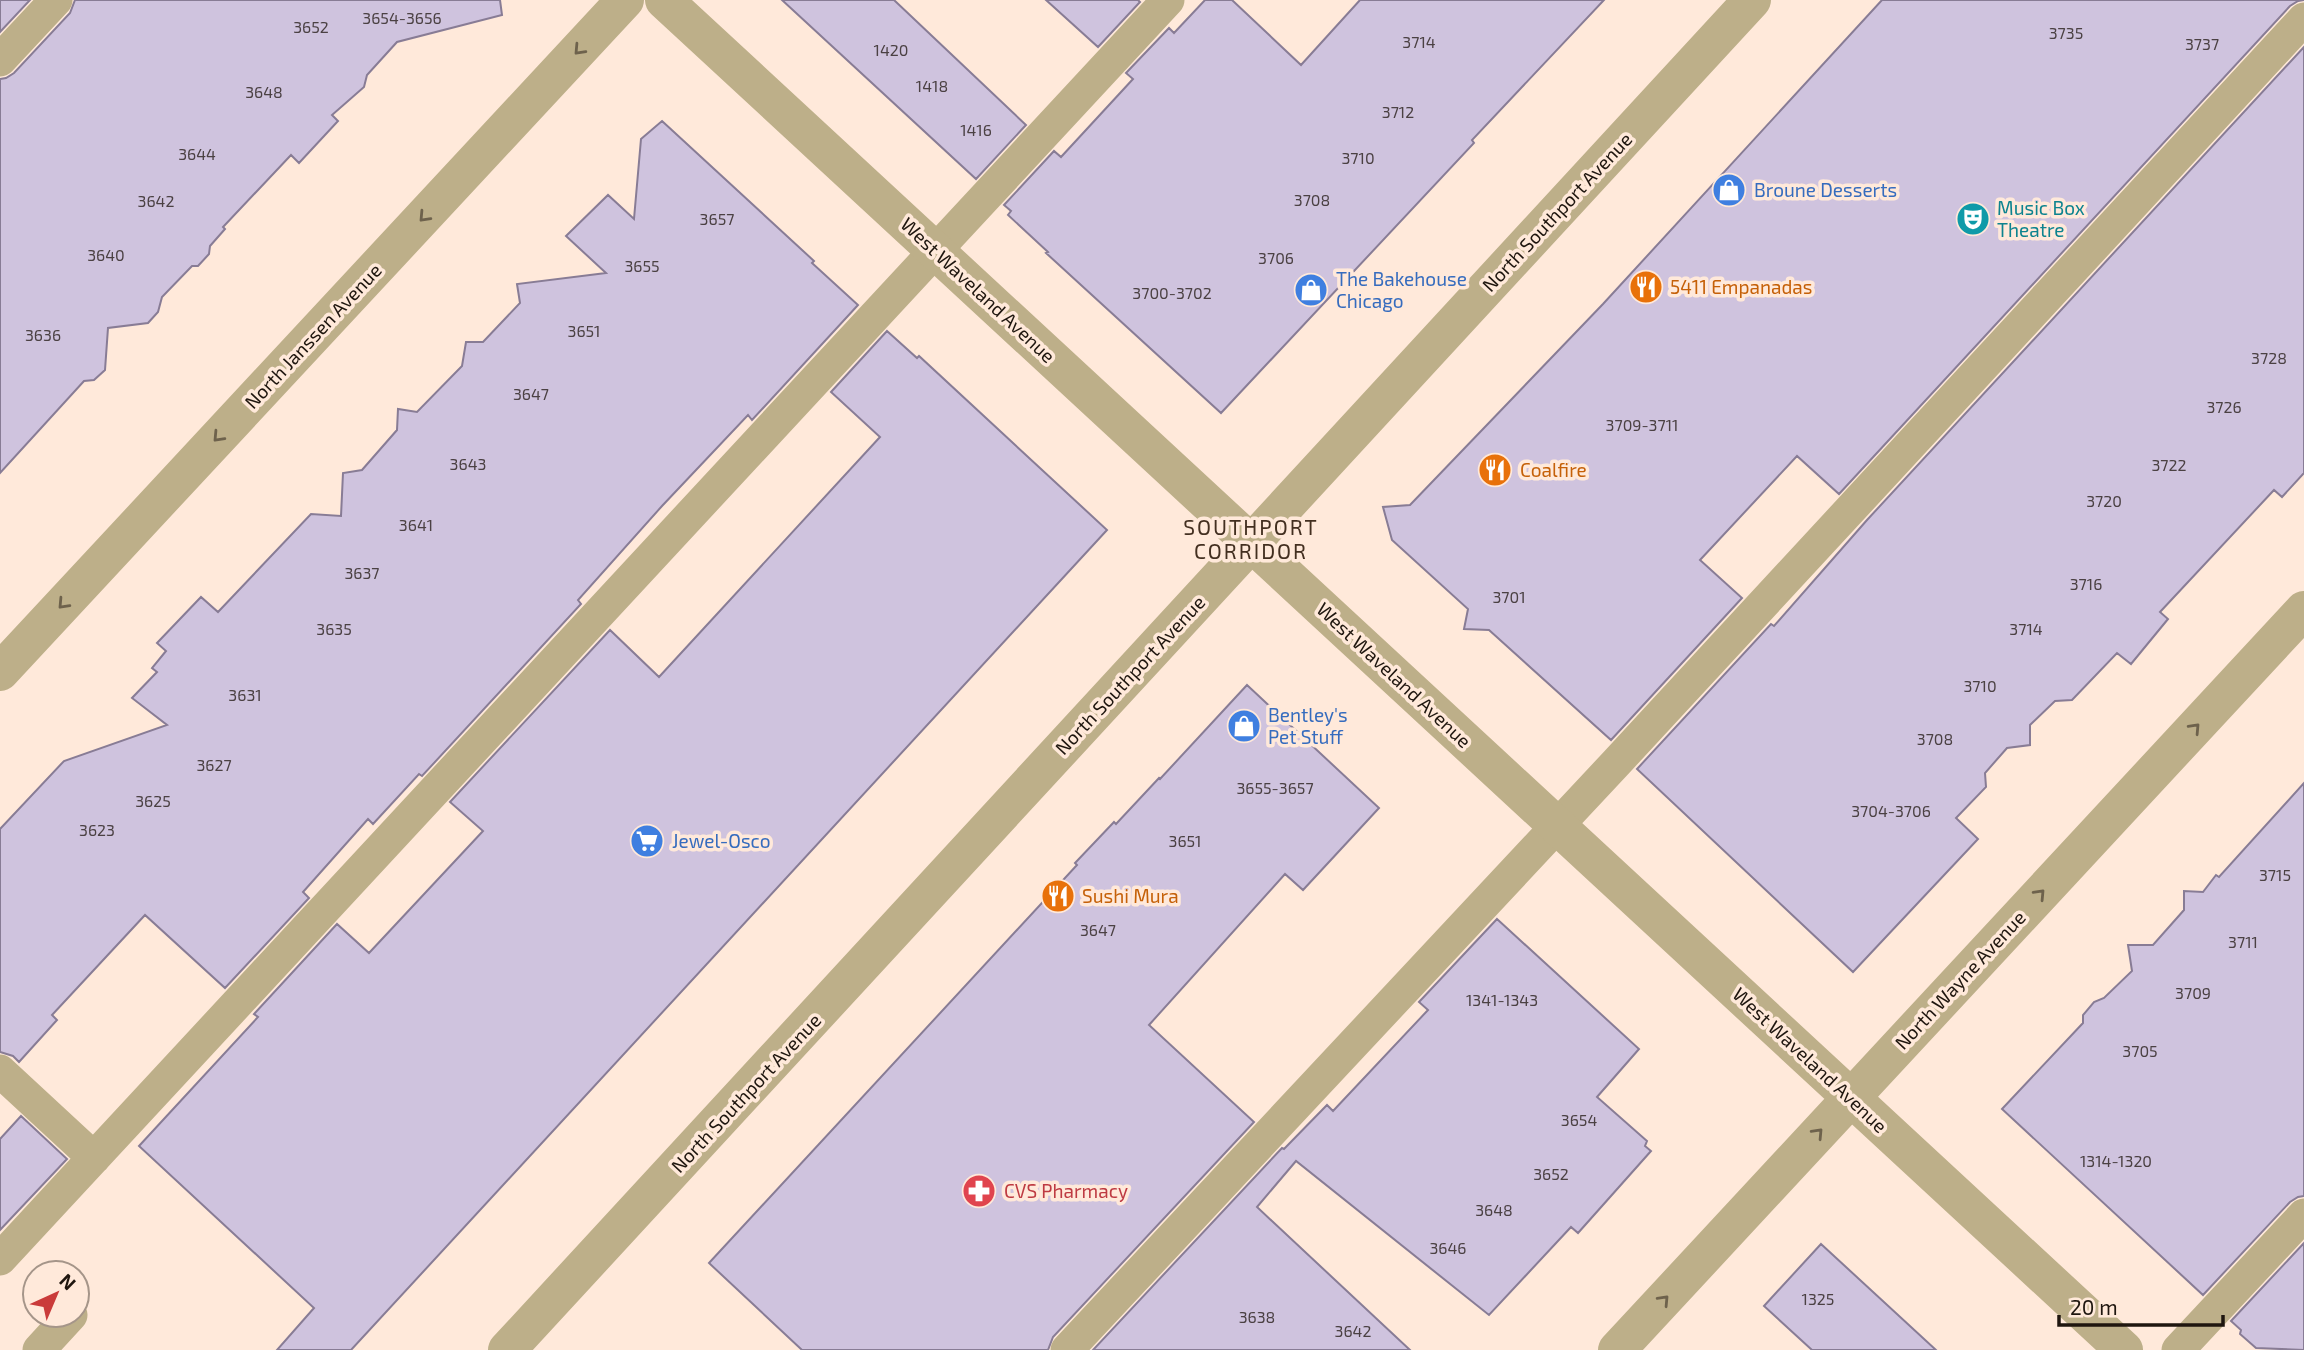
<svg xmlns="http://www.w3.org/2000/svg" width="2304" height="1350" viewBox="0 0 2304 1350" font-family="'Exo 2',sans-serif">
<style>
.building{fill:#cfc3de;stroke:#887c95;stroke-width:2}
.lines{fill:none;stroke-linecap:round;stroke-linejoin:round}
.service{stroke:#bdaf89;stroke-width:33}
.minor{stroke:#bdaf89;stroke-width:38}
.tertiary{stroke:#bdaf89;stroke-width:38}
.oneway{stroke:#6e624c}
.labels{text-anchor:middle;stroke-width:7;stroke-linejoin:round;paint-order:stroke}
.number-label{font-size:16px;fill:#4b4143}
.shop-label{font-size:19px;fill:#366cbe;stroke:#ffe9da;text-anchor:start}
.culture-label{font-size:19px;fill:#0d838f;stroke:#ffe9da;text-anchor:start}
.street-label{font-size:19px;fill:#1f160f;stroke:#ffe9da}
.food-label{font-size:19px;fill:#c56008;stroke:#ffe9da;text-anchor:start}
.health-label{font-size:19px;fill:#be3a42;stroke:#ffe9da;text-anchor:start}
.neighbourhood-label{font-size:21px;letter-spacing:2px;fill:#432f20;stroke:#ffe9da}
</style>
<rect width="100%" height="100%" fill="#ffe9da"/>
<path class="building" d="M0,0H30L0,32Z
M75,0H500L502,15L397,42L367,75L364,87L332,115L338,121L299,163L291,155L223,227L225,229L210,246L209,254L198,266H192L162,297L158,312L148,323L108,328L105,370L94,380L84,381L0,473V79L6,78L14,73L70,13Z
M782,0H894L1026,125L976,179Z
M1046,0H1138L1140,2L1098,47Z
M1205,0H1232L1301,65L1360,0H1604L1472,140L1474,143L1221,413L1046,253L1048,252L1008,215L1011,211L1004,205L1054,151L1061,157L1133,79L1126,73L1169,28L1174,33Z
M1882,0H2304L2298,1L2290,6L1839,494L1797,456L1700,560L1742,598L1611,740L1489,630L1464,629L1468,609L1392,540L1383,507L1410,505L1603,304Z
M2304,47V473L2282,497L2274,490L2160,612L2168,619L2131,664L2117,653L2072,700L2055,701L2030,725V745L2007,748L1985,773L1986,787L1956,818L1978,839L1853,972L1637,769L1771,624L1774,626L1867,520Z
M662,121L814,261L812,263L858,305L752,420L748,415L662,506L578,600L581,604L422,776L419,774L373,824L368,819L303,892L309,898L225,988L145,915L52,1015L57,1020L19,1062L13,1056L0,1052V829L64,761L167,725L132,698L157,672L152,668L166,651L157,643L201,597L218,612L311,514L341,516L343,473L362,470L397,430L398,409L417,412L462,366L466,342H483L520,303L517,284L606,273L566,236L608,195L634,219L641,139Z
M887,331L917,358L919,356L1107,530L351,1350H277L314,1308L139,1146L258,1017L254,1014L337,924L369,953L483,831L450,802L610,630L659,677L880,437L831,392Z
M1247,685L1379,808L1303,890L1285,874L1149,1025L1254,1122L1053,1337L1048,1350H802L709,1263L1077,865L1075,863L1114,822L1116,824L1159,778L1160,779Z
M2304,783V1196L2298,1197L2290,1202L2203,1295L2002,1109L2083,1023V1015L2094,1002L2104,998L2132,971L2128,945H2153L2184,910V891L2203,892L2216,875L2219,877Z
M1497,919L1639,1049L1597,1097L1647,1141L1645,1146L1651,1151L1578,1233L1571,1227L1489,1315L1296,1161L1257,1207L1410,1350H1093L1282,1148L1284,1149L1327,1105L1333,1111L1428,1010L1419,1002Z
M21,1116L67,1159L0,1230V1139Z
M2304,1243V1350L2256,1348L2240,1334L2241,1330L2231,1321Z
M1821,1244L1936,1350H1812L1764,1306Z"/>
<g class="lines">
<path class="service" d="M0,60L56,0
M0,1071L94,1158
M0,1259L1168,0
M39,1350L71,1315
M1067,1350L1616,763L2304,19
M2178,1350L2304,1215"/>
<path class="minor" d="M664,0L2124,1350
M0,672L625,0
M1617,1350L2304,610"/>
<path class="tertiary" d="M507,1350L1752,0"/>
</g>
<defs><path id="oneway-chevron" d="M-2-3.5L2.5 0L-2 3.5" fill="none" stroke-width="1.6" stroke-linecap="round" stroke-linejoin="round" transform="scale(1.75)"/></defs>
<g class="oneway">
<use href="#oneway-chevron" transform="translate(579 50) rotate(133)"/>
<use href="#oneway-chevron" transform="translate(424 217) rotate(133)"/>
<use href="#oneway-chevron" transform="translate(218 437) rotate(133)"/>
<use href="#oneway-chevron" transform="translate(63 604) rotate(133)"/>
<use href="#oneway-chevron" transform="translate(2195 728) rotate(-47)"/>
<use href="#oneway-chevron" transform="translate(2040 894) rotate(-47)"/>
<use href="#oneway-chevron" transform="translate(1818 1133) rotate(-47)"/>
<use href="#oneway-chevron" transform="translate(1664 1300) rotate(-47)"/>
</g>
<defs>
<symbol id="shop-disc" viewBox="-11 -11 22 22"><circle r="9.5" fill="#3f7fe0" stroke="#ffe9da"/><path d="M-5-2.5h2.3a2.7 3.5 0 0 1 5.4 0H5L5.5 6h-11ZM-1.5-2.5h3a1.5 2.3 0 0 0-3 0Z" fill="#fff"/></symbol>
<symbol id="theatre-disc" viewBox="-11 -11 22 22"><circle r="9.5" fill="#0f9aa8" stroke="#ffe9da"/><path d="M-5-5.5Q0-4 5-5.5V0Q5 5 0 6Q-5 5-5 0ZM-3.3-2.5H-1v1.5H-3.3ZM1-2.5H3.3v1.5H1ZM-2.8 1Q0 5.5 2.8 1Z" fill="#fff"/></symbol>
<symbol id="restaurant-disc" viewBox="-11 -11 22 22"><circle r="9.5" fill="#e8710a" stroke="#ffe9da"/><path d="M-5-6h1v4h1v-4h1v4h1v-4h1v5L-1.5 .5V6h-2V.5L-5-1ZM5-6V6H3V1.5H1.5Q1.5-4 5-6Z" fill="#fff"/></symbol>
<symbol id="supermarket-disc" viewBox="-11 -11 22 22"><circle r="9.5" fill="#3f7fe0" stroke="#ffe9da"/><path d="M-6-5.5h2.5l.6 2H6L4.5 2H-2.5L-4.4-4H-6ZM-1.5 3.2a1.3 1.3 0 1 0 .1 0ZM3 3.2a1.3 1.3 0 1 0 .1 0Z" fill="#fff"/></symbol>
<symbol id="pharmacy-disc" viewBox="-11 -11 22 22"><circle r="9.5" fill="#e0444e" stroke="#ffe9da"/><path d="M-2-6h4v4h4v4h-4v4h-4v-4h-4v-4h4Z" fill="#fff"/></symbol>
</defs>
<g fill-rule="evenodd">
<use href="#shop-disc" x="1710" y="171" width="38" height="38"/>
<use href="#theatre-disc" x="1954" y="200" width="38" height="38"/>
<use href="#restaurant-disc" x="1627" y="268" width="38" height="38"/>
<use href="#shop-disc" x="1292" y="271" width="38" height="38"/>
<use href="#restaurant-disc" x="1476" y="451" width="38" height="38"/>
<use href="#shop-disc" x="1225" y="707" width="38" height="38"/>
<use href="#supermarket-disc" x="628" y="822" width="38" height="38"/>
<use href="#restaurant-disc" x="1039" y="877" width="38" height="38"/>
<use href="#pharmacy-disc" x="960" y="1172" width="38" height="38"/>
</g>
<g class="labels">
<g class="number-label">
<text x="402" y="24">3654-3656</text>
<text x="311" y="33">3652</text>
<text x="2066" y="39">3735</text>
<text x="1419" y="48">3714</text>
<text x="2202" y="50">3737</text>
<text x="891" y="56">1420</text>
<text x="932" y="92">1418</text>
<text x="264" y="98">3648</text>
<text x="1398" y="118">3712</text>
<text x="976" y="136">1416</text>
<text x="197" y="160">3644</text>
<text x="1358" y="164">3710</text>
<text x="1312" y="206">3708</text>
<text x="156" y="207">3642</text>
<text x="717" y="225">3657</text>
<text x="106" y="261">3640</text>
<text x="1276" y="264">3706</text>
<text x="642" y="272">3655</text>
<text x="1172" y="299">3700-3702</text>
<text x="584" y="337">3651</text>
<text x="43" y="341">3636</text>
<text x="2269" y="364">3728</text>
<text x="531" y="400">3647</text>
<text x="2224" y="413">3726</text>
<text x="1642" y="431">3709-3711</text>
<text x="468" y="470">3643</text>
<text x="2169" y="471">3722</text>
<text x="2104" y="507">3720</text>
<text x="416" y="531">3641</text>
<text x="362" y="579">3637</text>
<text x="2086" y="590">3716</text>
<text x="1509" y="603">3701</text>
<text x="334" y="635">3635</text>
<text x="2026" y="635">3714</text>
<text x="1980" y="692">3710</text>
<text x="245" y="701">3631</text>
<text x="1935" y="745">3708</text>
<text x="214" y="771">3627</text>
<text x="1275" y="794">3655-3657</text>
<text x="153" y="807">3625</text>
<text x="1891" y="817">3704-3706</text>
<text x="97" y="836">3623</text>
<text x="1185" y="847">3651</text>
<text x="2275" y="881">3715</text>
<text x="1098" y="936">3647</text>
<text x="2243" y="948">3711</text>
<text x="2193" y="999">3709</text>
<text x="1502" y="1006">1341-1343</text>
<text x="2140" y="1057">3705</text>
<text x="1579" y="1126">3654</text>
<text x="2116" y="1167">1314-1320</text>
<text x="1551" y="1180">3652</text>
<text x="1494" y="1216">3648</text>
<text x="1448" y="1254">3646</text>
<text x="1818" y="1305">1325</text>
<text x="1257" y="1323">3638</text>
<text x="1353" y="1337">3642</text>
</g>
<g class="shop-label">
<text x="1754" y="197">Broune Desserts</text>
<text x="1336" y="286">The Bakehouse<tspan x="1336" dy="22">Chicago</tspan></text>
<text x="1268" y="722">Bentley's<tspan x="1268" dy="22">Pet Stuff</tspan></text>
<text x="672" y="848">Jewel-Osco</text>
</g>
<g class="culture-label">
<text x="1997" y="215">Music Box<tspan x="1997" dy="22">Theatre</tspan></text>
</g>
<g class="street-label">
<text transform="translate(1557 212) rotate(-47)" y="7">North Southport Avenue</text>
<text transform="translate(978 290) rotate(43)" y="7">West Waveland Avenue</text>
<text transform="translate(313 336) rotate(-47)" y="7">North Janssen Avenue</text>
<text transform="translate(1130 675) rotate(-47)" y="7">North Southport Avenue</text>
<text transform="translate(1394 675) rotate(43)" y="7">West Waveland Avenue</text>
<text transform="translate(1960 980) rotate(-47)" y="7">North Wayne Avenue</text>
<text transform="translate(1810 1060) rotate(43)" y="7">West Waveland Avenue</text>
<text transform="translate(746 1093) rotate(-47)" y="7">North Southport Avenue</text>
</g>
<g class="food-label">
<text x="1670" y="294">5411 Empanadas</text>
<text x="1520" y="477">Coalfire</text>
<text x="1082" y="903">Sushi Mura</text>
</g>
<g class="health-label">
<text x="1004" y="1198">CVS Pharmacy</text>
</g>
<g class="neighbourhood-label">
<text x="1251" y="535">SOUTHPORT<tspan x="1251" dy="24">CORRIDOR</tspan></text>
</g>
</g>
<g transform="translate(56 1294) rotate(44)"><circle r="33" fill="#ffe9da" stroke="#a59589" stroke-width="2"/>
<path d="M0-5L12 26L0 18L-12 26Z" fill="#ca3b3a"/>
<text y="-10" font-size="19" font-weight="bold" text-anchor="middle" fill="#1f160f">N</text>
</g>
<path d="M2059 1315v10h164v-10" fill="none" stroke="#1f160f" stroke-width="3.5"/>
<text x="2070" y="1315" font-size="21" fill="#1f160f" stroke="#ffe9da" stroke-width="5" paint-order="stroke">20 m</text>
</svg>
